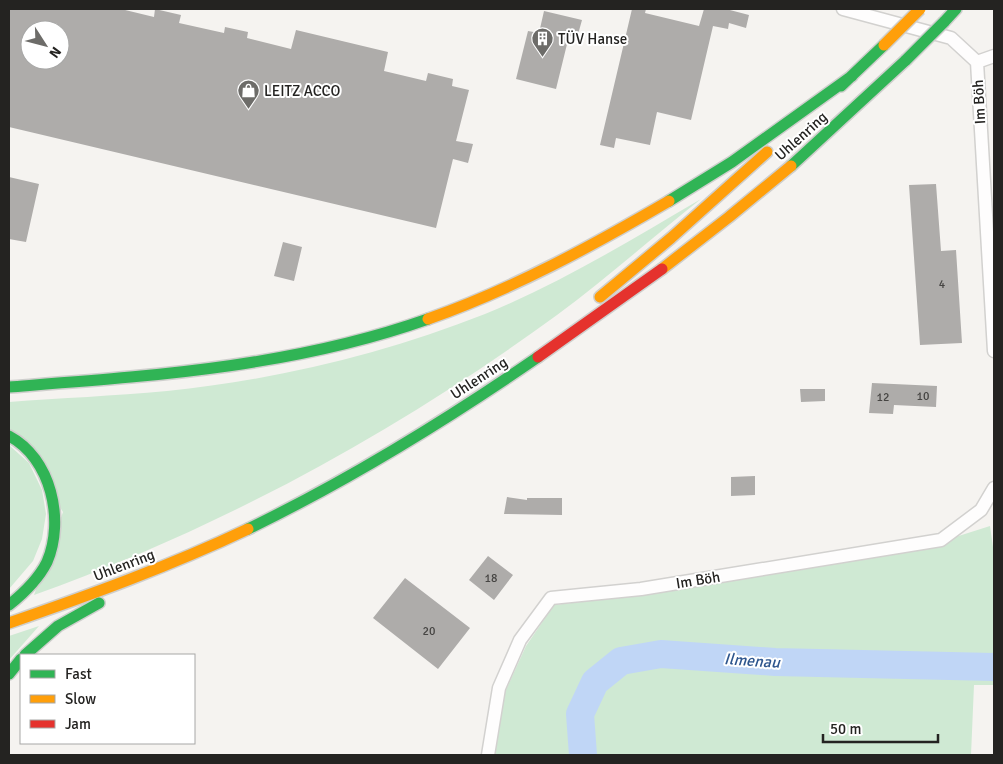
<svg xmlns="http://www.w3.org/2000/svg" width="1003" height="764" viewBox="0 0 1003 764" font-family="Signika,sans-serif">
<style>
.green{fill:#cfe9d3}
.lines{fill:none;stroke-linecap:round;stroke-linejoin:round}
.river{stroke:#c0d6f6;stroke-width:28}
.building{fill:#aeacaa;fill-rule:evenodd}
.street-casing{stroke:#d2d1cf;stroke-width:15}
.fast-casing{stroke:#cfcfcd;stroke-width:14}
.slow-casing{stroke:#cfcfcd;stroke-width:14}
.jam-casing{stroke:#cfcfcd;stroke-width:14}
.street{stroke:#fefdfd;stroke-width:12}
.fast{stroke:#30b455;stroke-width:11}
.slow{stroke:#ff9f0a;stroke-width:11}
.jam{stroke:#e5322d;stroke-width:11}
.fast-bridge-casing{stroke:#cfcfcd;stroke-width:14;stroke-linecap:butt}
.slow-bridge-casing{stroke:#cfcfcd;stroke-width:14;stroke-linecap:butt}
.fast-bridge{stroke:#30b455;stroke-width:11}
.slow-bridge{stroke:#ff9f0a;stroke-width:11}
.labels{text-anchor:middle;stroke-width:4;stroke-linejoin:round;paint-order:stroke}
.number-label{font-size:12px;fill:#464543}
.poi-label{font-size:15px;fill:#242321;stroke:#fff;text-anchor:start}
.street-label{font-size:15px;fill:#242321;stroke:#fff}
.water-label{font-size:16px;font-style:italic;fill:#2d558d;stroke:#fff}
</style>
<rect width="100%" height="100%" fill="#f5f3f0"/>
<path class="green" d="M701,199C653,237 607,278 557,315C397,432 221,528 34,595L63,512L9,428V402C61,398 114,396 167,391C275,380 384,354 485,314C561,283 631,240 701,199Z
M9,445L29,463L42,490L46,514L42,539L33,561L9,589Z
M990,526L994,554V685H974L971,755H494L505,692L526,646L554,605L642,595L924,547Z
M39,626L9,660V636Z"/>
<g class="lines">
<path class="river" d="M583,755L580,714L595,682L621,661L661,654L775,662L994,667"/>
</g>
<path class="building" d="M9,9H121L154,17L155,9L181,15L179,23L224,33L225,27L248,32L247,38L291,49L296,30L388,52L384,71L426,81L428,73L453,79L452,86L469,90L456,141L473,144L468,163L453,159L436,228L9,127ZM30,30H60V60H30Z
M632,9H646L645,13L699,26L704,9H726L749,15L746,28L729,23L728,29L713,26L691,120L657,112L650,145L616,138L614,148L600,145Z
M544,11L582,20L577,38L569,36L556,89L516,79L528,31L539,33Z
M9,177L39,184L26,242L9,239Z
M936,184L941,251L956,250L962,343L920,345L909,185Z
M283,242L302,247L294,281L274,276Z
M872,383L937,386L936,407L894,405L893,414L869,413Z
M800,389H825V401L801,402Z
M755,476V495L731,496V477Z
M507,497L527,500V498H562V515L504,514Z
M488,556L513,575L494,600L469,580Z
M405,578L470,628L438,669L373,618Z"/>
<g class="lines">
<defs>
<path id="street" d="M843,9L951,38L977,62L994,56
M977,62L994,351
M488,755L499,688L520,640L551,598L641,589L941,540L981,510L994,488"/>
<path id="fast" d="M944,22L956,9
M841,86L884,45
M791,166L906,60
M669,201L732,162L852,76
M9,387C151,376 293,367 428,319
M9,436C51,458 65,520 47,562C38,580 24,593 9,605
M248,529C349,480 445,421 538,357
M25,655L58,626L99,603
M9,674L21,659"/>
<path id="slow" d="M662,269L729,217L791,166
M600,297L671,238L767,152
M428,319C513,289 592,246 669,201
M9,623C90,595 170,566 248,529"/>
<path id="jam" d="M538,357L662,269"/>
</defs>
<use href="#street" class="street-casing"/>
<use href="#fast" class="fast-casing"/>
<use href="#slow" class="slow-casing"/>
<use href="#jam" class="jam-casing"/>
<use href="#street" class="street"/>
<use href="#fast" class="fast"/>
<use href="#slow" class="slow"/>
<use href="#jam" class="jam"/>
<defs>
<path id="fast-bridge" d="M906,60L944,22"/>
<path id="slow-bridge" d="M884,45L920,9"/>
</defs>
<use href="#fast-bridge" class="fast-bridge-casing"/>
<use href="#slow-bridge" class="slow-bridge-casing"/>
<use href="#fast-bridge" class="fast-bridge"/>
<use href="#slow-bridge" class="slow-bridge"/>
</g>
<defs>
<symbol id="building-pin" viewBox="-11 -11 22 30"><path d="M0 17L-7.5 6A9.5 9.5 0 1 1 7.5 6Z" fill="#6d6c69" stroke="#fff"/><path d="M-4-6H4V6H1V3H-1V6H-4ZM-2.5-4.3h1.7v1.8h-1.7ZM.8-4.3h1.7v1.8H.8ZM-2.5-1h1.7V.8h-1.7ZM.8-1h1.7V.8H.8Z" fill="#fff"/></symbol>
<symbol id="shop-pin" viewBox="-11 -11 22 30"><path d="M0 17L-7.5 6A9.5 9.5 0 1 1 7.5 6Z" fill="#6d6c69" stroke="#fff"/><path d="M-5-2.5h2.3a2.7 3.5 0 0 1 5.4 0H5L5.5 6h-11ZM-1.5-2.5h3a1.5 2.3 0 0 0-3 0Z" fill="#fff"/></symbol>
</defs>
<g fill-rule="evenodd">
<use href="#building-pin" x="530" y="26" width="25" height="34"/>
<use href="#shop-pin" x="236" y="78" width="25" height="34"/>
</g>
<g class="labels">
<g class="number-label">
<text x="942" y="288">4</text>
<text x="923" y="400">10</text>
<text x="883" y="401">12</text>
<text x="491" y="582">18</text>
<text x="429" y="635">20</text>
</g>
<g class="poi-label">
<text x="558" y="44">TÜV Hanse</text>
<text x="264" y="96">LEITZ ACCO</text>
</g>
<g class="street-label">
<text transform="translate(979 102) rotate(-93)" y="5">Im Böh</text>
<text transform="translate(801 136) rotate(-42)" y="5">Uhlenring</text>
<text transform="translate(479 378) rotate(-33)" y="5">Uhlenring</text>
<text transform="translate(124 565) rotate(-21)" y="5">Uhlenring</text>
<text transform="translate(698 580) rotate(-9)" y="5">Im Böh</text>
</g>
<g class="water-label">
<text transform="translate(752 660) rotate(4)" y="6">Ilmenau</text>
</g>
</g>
<rect width="1003" height="764" fill="none" stroke="#242321" stroke-width="20"/>
<rect x="20" y="654" width="175" height="90" fill="#ffffff" stroke="#a7a7a6"/>
<rect x="30" y="670" width="25" height="8" fill="#30b455" stroke="#a7a7a6"/>
<text x="65" y="679" font-size="15" fill="#242321">Fast</text>
<rect x="30" y="695" width="25" height="8" fill="#ff9f0a" stroke="#a7a7a6"/>
<text x="65" y="704" font-size="15" fill="#242321">Slow</text>
<rect x="30" y="720" width="25" height="8" fill="#e5322d" stroke="#a7a7a6"/>
<text x="65" y="729" font-size="15" fill="#242321">Jam</text>
<g transform="translate(45 45) rotate(126)"><circle r="24" fill="#ffffff" stroke="#a7a7a6"/>
<path d="M0-4L9 19L0 12L-9 19Z" fill="#6d6c69"/>
<text y="-8" font-size="14" font-weight="bold" text-anchor="middle" fill="#242321">N</text>
</g>
<path d="M823 734v8h115v-8" fill="none" stroke="#242321" stroke-width="2.5"/>
<text x="830" y="734" font-size="15" fill="#242321" stroke="#ffffff" stroke-width="4" paint-order="stroke">50 m</text>
</svg>
